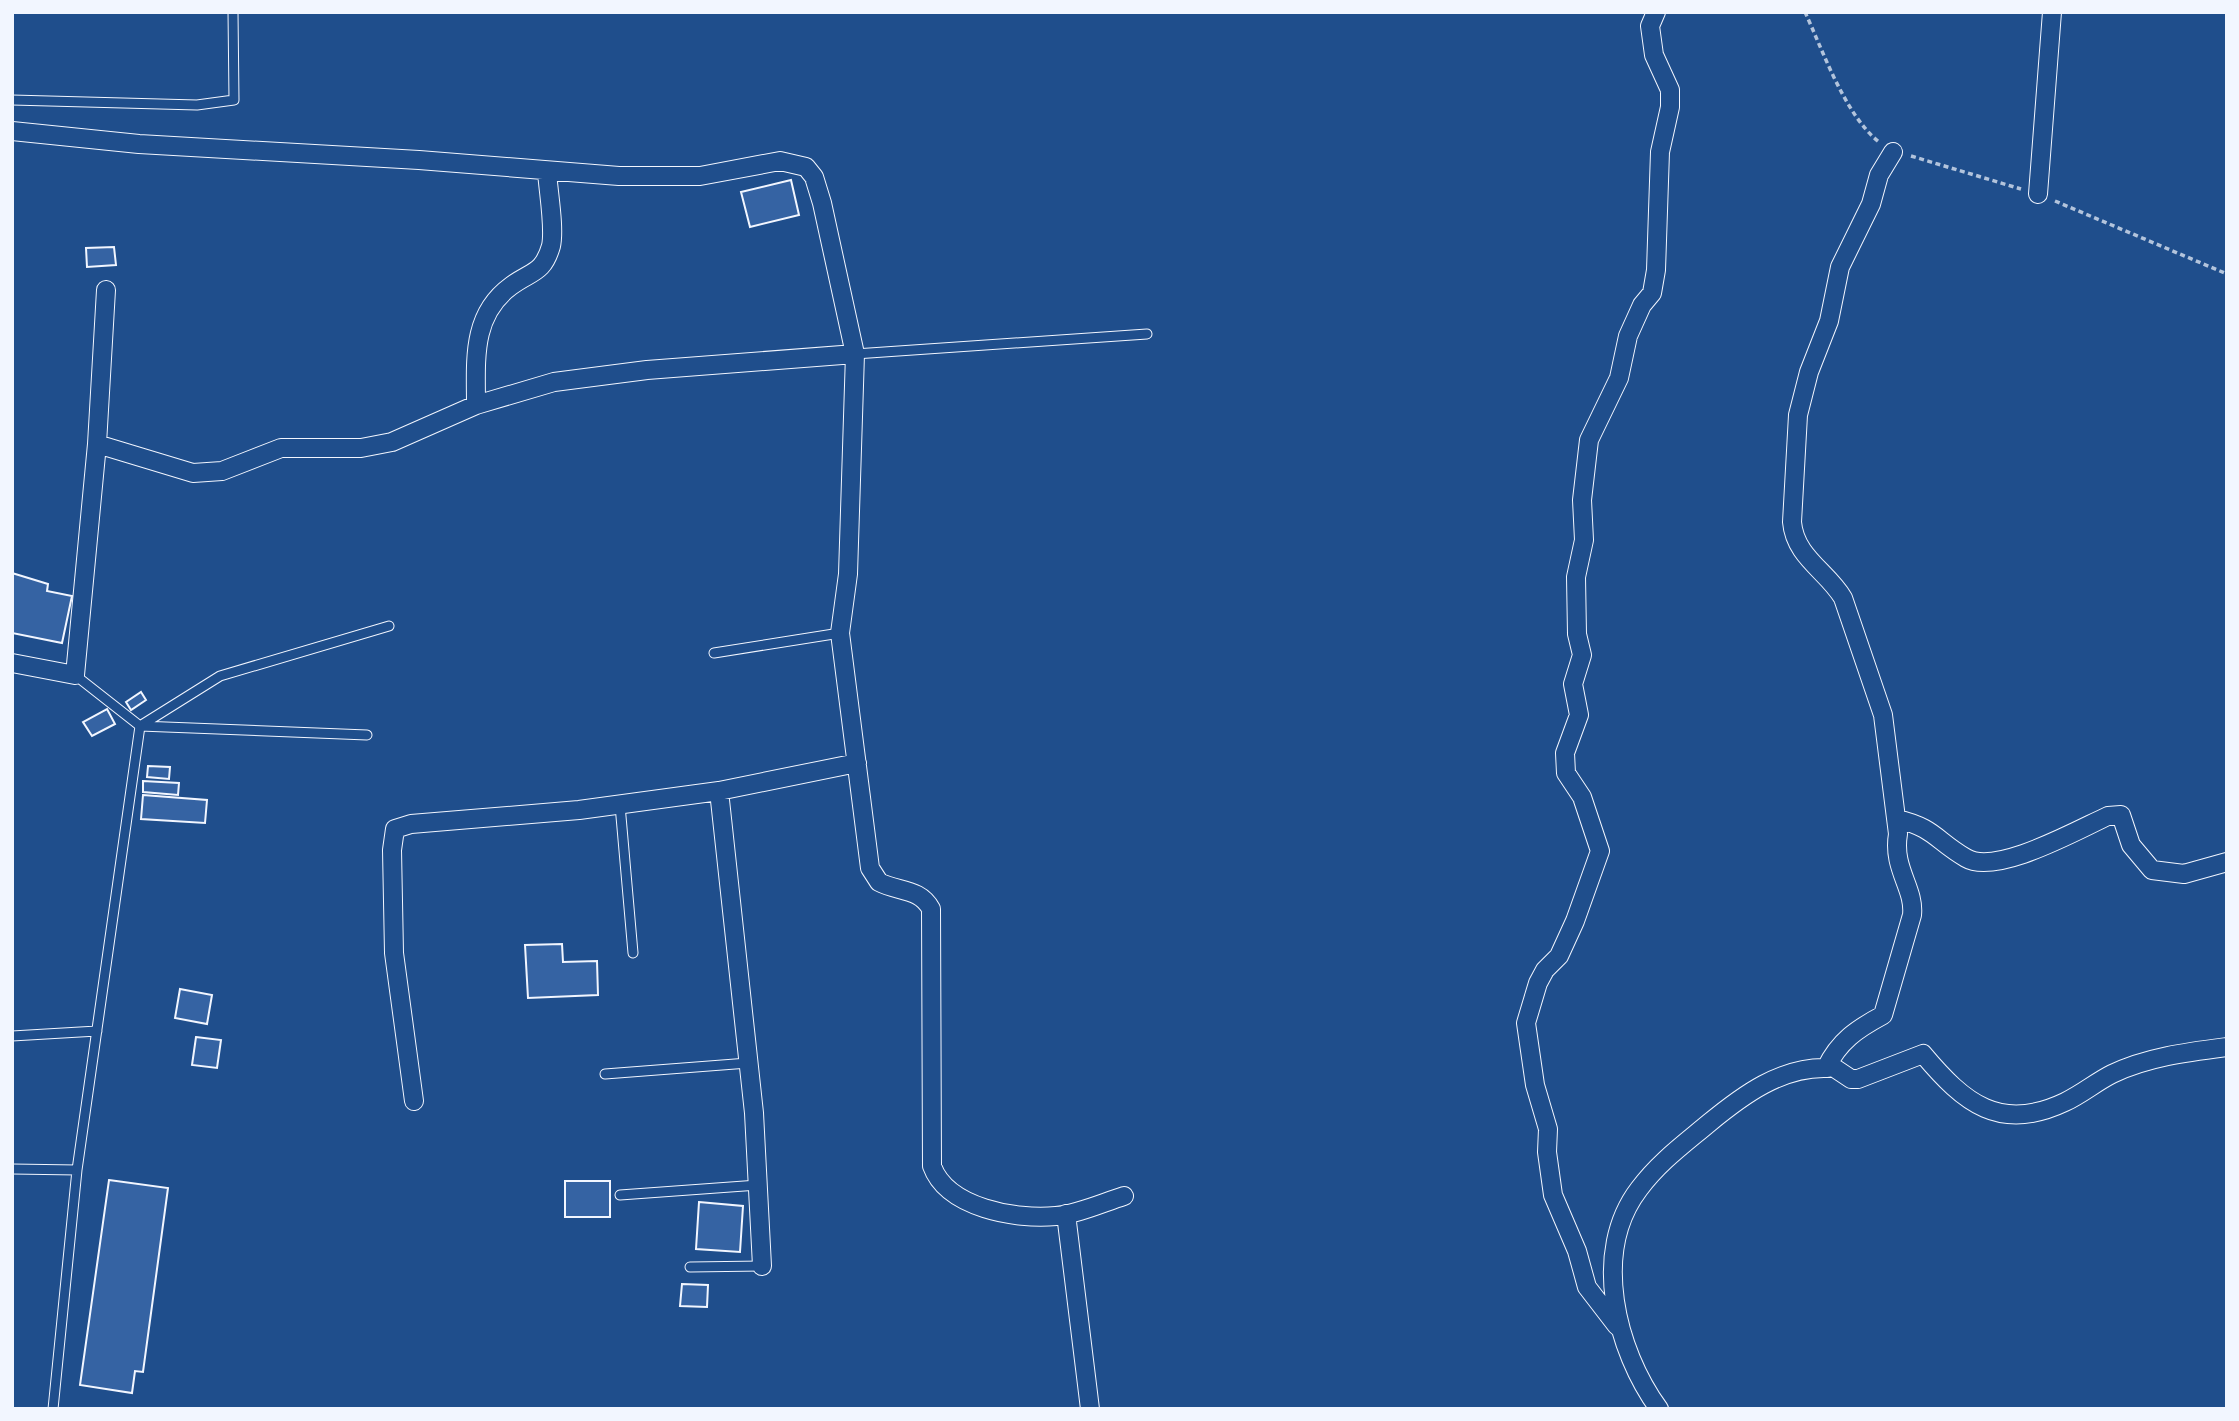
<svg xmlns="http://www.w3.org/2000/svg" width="2239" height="1421" viewBox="0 0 2239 1421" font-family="Helvetica,sans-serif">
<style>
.building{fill:#3563a3;stroke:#f2f6ff;stroke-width:2}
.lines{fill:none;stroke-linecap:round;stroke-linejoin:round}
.service-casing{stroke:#f2f6ff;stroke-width:11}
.minor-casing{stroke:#f2f6ff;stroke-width:20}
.path{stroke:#b3c4dc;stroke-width:3.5;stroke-dasharray:5 3.5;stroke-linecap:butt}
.service{stroke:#1f4e8c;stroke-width:9}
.minor{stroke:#1f4e8c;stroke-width:18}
</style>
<rect width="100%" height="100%" fill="#1f4e8c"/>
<path class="building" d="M791,180L799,215L750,227L741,192Z
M114,247L116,265L87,267L86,248Z
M12,573L48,584L47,591L72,596L62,643L12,633Z
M141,692L146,700L131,710L126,702Z
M107,709L115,724L92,736L83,722Z
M148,766L170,767L169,779L147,777Z
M143,781L179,783L178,795L143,792Z
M143,795L207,800L205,823L141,819Z
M562,944L563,962L597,961L598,995L528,998L525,945Z
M180,989L212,995L207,1024L175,1018Z
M196,1037L221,1040L217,1068L192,1065Z
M109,1180L168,1188L143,1372L135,1371L132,1393L80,1385Z
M565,1181H610V1217H565Z
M699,1202L743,1206L740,1252L696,1249Z
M682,1284L708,1285L707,1307L680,1306Z"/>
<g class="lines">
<defs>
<path id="service" d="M12,100L197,105L234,100L233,12
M855,354L1147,334
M714,653L840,633
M75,675L140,726L367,735
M620,805L633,953
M12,1036L97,1031
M605,1074L748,1063
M12,1169L77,1170L53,1409
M77,1170L140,726L220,676L389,626
M620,1195L758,1185
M690,1267L762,1266"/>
<path id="minor" d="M12,131L139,144L419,160L619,176H700L780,161L806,167L814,177L822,203L855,354L848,574L840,633L870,868L879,882C898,892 920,888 931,909L932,1166C947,1208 1016,1220 1056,1216C1078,1214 1102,1203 1124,1196
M2038,194L2052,12
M476,405C476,361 471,315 511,286C531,271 543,274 551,246C555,228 548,190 547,171
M97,444L193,473L222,471L281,448H361L392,442L476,405L554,382L647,370L855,354
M12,663L75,675L97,444L106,290
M719,791L754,1113L762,1266
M1897,819C1935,828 1935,840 1966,858C1996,876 2077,830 2108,816L2121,815L2131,845L2152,870L2184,874L2227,862
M1826,1068L1833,1067L1851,1079H1858L1923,1054C1964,1103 2000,1133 2065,1102C2082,1094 2096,1082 2112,1074C2147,1057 2188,1052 2227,1047
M414,1101L394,953L392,850L395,829L411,824L579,810L719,791L857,763
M1066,1214L1090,1409
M1617,1326L1587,1287L1577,1251L1553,1195L1547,1152L1548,1129L1535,1085L1526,1023L1538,983L1545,970L1559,956L1575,921L1600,851L1582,797L1566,773L1565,753L1579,715L1573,684L1582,655L1577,634L1576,577L1584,540L1582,500L1589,440L1619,378L1628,336L1642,305L1652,293L1656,270L1660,152L1670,107V90L1654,55L1650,26L1656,12
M1659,1409C1616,1350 1591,1252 1639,1189C1659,1162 1684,1144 1709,1123C1743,1095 1781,1067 1826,1068C1839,1041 1857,1029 1883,1015L1912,915C1915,888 1892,869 1898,834L1883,715L1843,598C1827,571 1795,557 1792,522L1798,415L1809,372L1829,321L1840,267L1871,204L1879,175L1893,152"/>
</defs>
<use href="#service" class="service-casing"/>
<use href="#minor" class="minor-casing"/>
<path class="path" d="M1805,12C1823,51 1845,115 1879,142
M1911,156L2021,189
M2055,201L2227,274"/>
<use href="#service" class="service"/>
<use href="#minor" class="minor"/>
</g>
<rect width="2239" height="1421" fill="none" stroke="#f2f6ff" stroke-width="28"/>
</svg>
